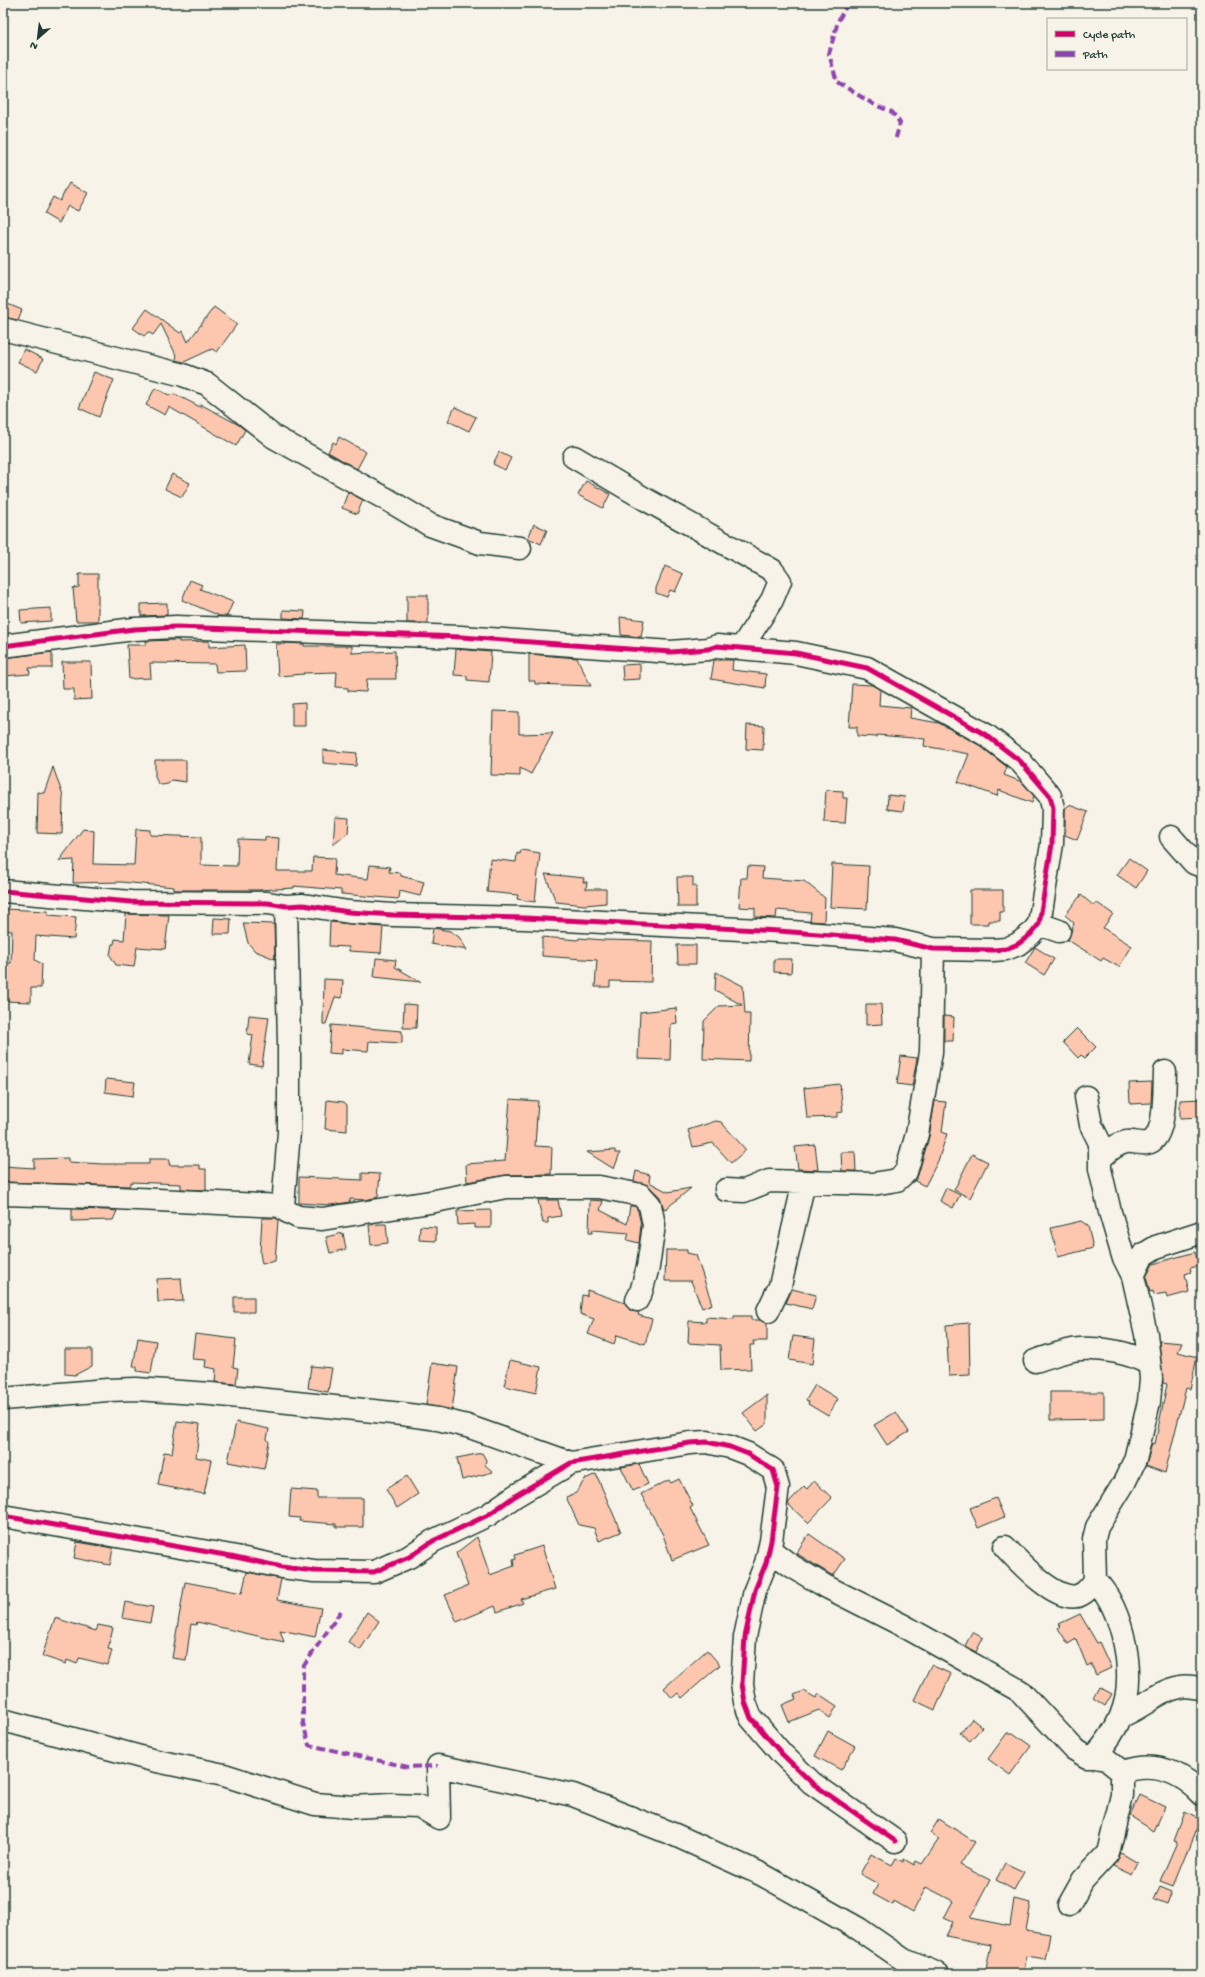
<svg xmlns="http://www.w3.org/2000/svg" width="1205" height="1977" viewBox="0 0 1205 1977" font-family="'Gochi Hand',sans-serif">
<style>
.building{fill:#fdc7af;stroke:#1f3d34}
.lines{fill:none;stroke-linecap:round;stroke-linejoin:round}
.minor-casing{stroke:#1f3d34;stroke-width:25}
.minor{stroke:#f7f3e8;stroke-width:22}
.quiet{stroke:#8e44ad;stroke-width:4;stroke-dasharray:8 4;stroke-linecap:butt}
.cycleway-casing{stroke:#f7f3e8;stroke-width:8}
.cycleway{stroke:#d6006c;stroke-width:5}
</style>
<rect width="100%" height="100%" fill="#f7f3e8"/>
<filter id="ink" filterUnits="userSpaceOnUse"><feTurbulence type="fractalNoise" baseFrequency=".025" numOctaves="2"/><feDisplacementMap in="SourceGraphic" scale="8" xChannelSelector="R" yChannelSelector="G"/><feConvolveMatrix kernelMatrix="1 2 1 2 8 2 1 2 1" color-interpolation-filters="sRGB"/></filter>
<g filter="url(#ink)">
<path class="building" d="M69,183L88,193L78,211L68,206L59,223L44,214L53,197L60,201Z
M3,302L22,310L18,320L3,317Z
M214,307L237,324L217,352L212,349L184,362L175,360L177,357L161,324L153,335L148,332L144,336L133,328L147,309L180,333L183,331L188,342Z
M24,349L43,359L37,371L18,362Z
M94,372L114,380L99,417L79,408Z
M155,388L169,395L175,394L202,408L200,404L239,425L245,430L236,446L169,407L165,415L146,405Z
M455,407L476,417L469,431L448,421Z
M339,437L366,452L357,469L328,452L333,442L336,444Z
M499,452L511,458L505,470L493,464Z
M172,474L190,483L182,497L165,489Z
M586,481L610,494L603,508L578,495Z
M348,492L363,500L357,514L342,508Z
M534,524L547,530L541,544L528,538Z
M665,566L683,574L675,592L670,590L667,597L656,593V588Z
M79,574H98V621H76L73,588L79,587Z
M190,580L202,585L200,589L233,602L227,616H220L182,600Z
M407,595H428V623H407Z
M167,603V615L141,616V604Z
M51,608V621L21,623L20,610Z
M283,610L305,611L304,619L283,618Z
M620,617L644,620L641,637L621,635Z
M176,640H179V642L209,641V647L245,645L246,671L216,672L215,664L150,663L151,678L129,679L127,645H146V641Z
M284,643L304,644V646H352V653L395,651L396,679H367L366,692L348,691V688L336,687L337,672L303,673L304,674L278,676L276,644H286Z
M456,649L491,652L489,682L467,680V676L454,675Z
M52,652V668H29L30,674L3,676V658Z
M529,654L577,658L591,686L535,684V681H529Z
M714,660H733L732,670L766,674L765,688L711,679Z
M62,662H91L92,699L74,700V689H63Z
M640,664V679L623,680L622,665Z
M852,684L872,685L880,690L879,705L911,708L910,718L939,723L979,745L1007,767L1004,775L1022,782L1034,796L1032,803L999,790L997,796L958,782L969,754L924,746L925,739L877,735V737L857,736V727H849Z
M305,703V726H292V704Z
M493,711L519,712V734L553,733L531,774L520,768V776L491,775Z
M747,725L764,726L763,750L746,749Z
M323,750L357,753L356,766L323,763Z
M155,760H186V782L172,780L168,784L162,785L158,783L155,777Z
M53,767L63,796L62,834L37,833L38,792L44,793Z
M826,790L843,791V798H847L845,823L824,822Z
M888,795L905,797L903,811L887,809Z
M1069,805L1088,812L1077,840L1065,835V809Z
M335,817L349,818L348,833L333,845Z
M83,829L94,831L93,864L134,865L136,829L150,830V835L201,837V865L237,866L238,839L265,840V837L279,838L277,871H312L313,857L335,858L334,875L368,879L370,865L390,867L389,872L401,873V876L424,882L420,896L400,891L399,899L341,894V890L294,886V888L258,890H174V887L121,882L73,883L74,860L59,861Z
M521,850L540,853L535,902L517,899L518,895L487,892L490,859L516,862L517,853L520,854Z
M1129,858L1147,871L1136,888L1117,875Z
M832,864L869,866L867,909L830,907Z
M748,866L763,867L762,878L804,881L825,898L824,922L810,921L811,913L777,910L776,918L755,917V908L739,907L741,878H747Z
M545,874L584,878L583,882H587L586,889H606V903L585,905L556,902Z
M677,877H693V886H696V907H678Z
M970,890H1003V912H1000V921H989V924H970Z
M1081,895L1094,906L1096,902L1113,914L1103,928L1132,946L1119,967L1103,958L1101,961L1068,940L1074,923L1065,915Z
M3,909L48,911V915L76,917L74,939L36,936L35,960L42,964L41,988H31V1002L3,1001V983L6,984V963H11L12,931L3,930Z
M126,914L169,915L165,949L137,947L134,967L116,965L110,955L112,944H114L115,939L124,940Z
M214,918L231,919L230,934H213Z
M330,922L383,927L381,953L349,951V947L329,946Z
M243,923L274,924L275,959L255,951L248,943Z
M433,928L450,931L459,937L467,950L431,944Z
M542,937L578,940L579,938L603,940L652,941L651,982L610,981V987H595L597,960L542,956Z
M677,945H696V964H678Z
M1035,947L1054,959L1044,975L1025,963Z
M376,958L396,960L395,967L421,982L374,977Z
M774,959H792L791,973L774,972Z
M716,972L743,986L745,1014H750L749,1061L703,1059L704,1021L719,1006L742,1005L715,990Z
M324,979L343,980L342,998L335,997L326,1024H323Z
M404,1004L417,1005L416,1028H403Z
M866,1004H881L882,1024L866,1025Z
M676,1008L677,1023L671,1024L670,1060L638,1059L640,1012Z
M249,1015L269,1017L262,1066L249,1064L253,1035L247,1034Z
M944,1016L954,1017L953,1041H944Z
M331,1025L402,1031V1043L369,1041L368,1051L342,1049V1054L329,1053Z
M1077,1028L1096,1047L1085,1058L1081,1055L1078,1058L1063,1042Z
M901,1056L917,1058L912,1086L897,1084Z
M106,1079L135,1082L133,1096L105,1092Z
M1152,1082L1151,1103L1130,1104L1129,1083Z
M840,1084L843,1112L837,1113V1117L807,1118L804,1088Z
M510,1099L538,1101L535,1146L552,1147L551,1174L506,1175L467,1182L466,1164L505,1161Z
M1202,1099V1117L1180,1118V1100Z
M327,1100L344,1102L347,1105V1131L325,1129Z
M935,1101L946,1102L942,1132L947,1134L938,1161L925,1186L915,1181L918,1175L929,1137Z
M716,1121L721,1122L746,1150L731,1163L713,1143L693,1147L688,1130Z
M815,1145L818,1170L798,1169L795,1147Z
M615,1150V1153H620L614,1169L587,1152Z
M841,1152H855L856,1171H842Z
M972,1154L988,1162L970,1198L954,1190Z
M68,1158V1162L103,1164H149V1159H170L169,1165H200V1169H206V1190L181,1189V1184L131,1182L129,1186L3,1182V1166L34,1168V1159Z
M636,1171L650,1175L649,1182L668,1192L691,1188L667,1208L664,1209L660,1197L650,1187L634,1181Z
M362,1173L380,1174L378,1197L365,1200L350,1199V1202L331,1205L299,1203V1177L362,1180Z
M946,1188L960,1195L953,1208L940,1201Z
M538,1200H558L561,1216L548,1218V1223H543Z
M590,1200L603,1201L600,1210L627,1224L630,1206H635L638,1211L641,1225L639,1243L627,1240L629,1233L593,1230L592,1233H589Z
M72,1209L107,1210L117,1211L113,1220L72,1221Z
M491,1210V1228H475V1224L458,1225L457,1211Z
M262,1218H276L278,1220L275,1261L262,1264L260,1253Z
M1081,1221L1088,1226L1093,1248L1058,1257L1051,1228Z
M380,1224H386L388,1243L371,1245L369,1225Z
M420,1226L436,1227V1241L419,1240Z
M343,1233L346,1249L330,1253L326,1237Z
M666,1250H687V1253L696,1255L712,1304L702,1308L691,1281H665Z
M1195,1252L1199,1266L1190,1268L1191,1272L1185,1274L1189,1292L1167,1298L1166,1293L1154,1295L1153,1291L1150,1292L1146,1277L1153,1264Z
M181,1278L183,1301L158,1302L157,1279Z
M792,1289L816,1295L812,1309L786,1303Z
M587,1290L625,1303L631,1311L639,1312L638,1315L652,1319L645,1344L617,1335L614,1344L588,1334L594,1319L580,1314L582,1295L587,1296Z
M234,1297H254V1312H234Z
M734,1316H751V1320H760L767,1323V1341H753L754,1345H750L751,1369L721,1370L720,1345L688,1343L689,1321L706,1322V1317L734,1319Z
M969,1323L970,1375L949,1376L946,1325Z
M195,1334L236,1339L233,1367L238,1368L236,1384L215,1382L216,1369L205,1367L206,1360L192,1359Z
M793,1336L815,1339L812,1364L789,1360Z
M138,1338L156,1341L151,1373L137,1371V1367H133Z
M1159,1341L1182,1343L1178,1352L1197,1357L1190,1389L1186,1388L1165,1473L1146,1466L1152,1443L1155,1444L1167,1384L1163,1383Z
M65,1349H92V1366L75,1375L65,1374Z
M510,1360L541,1367L536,1393L504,1386Z
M432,1363L458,1367L452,1410L426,1405Z
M311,1366L332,1368L328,1392L308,1388Z
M815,1385L838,1399L828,1416L808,1404L809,1402L806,1400Z
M1050,1392H1104V1419L1050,1420Z
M767,1395V1424L757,1431L743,1413Z
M896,1412L909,1432L887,1445L874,1425Z
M177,1421L200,1424L196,1457L211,1460L204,1494L158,1485L164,1452L172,1453Z
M236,1422L269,1429L267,1439L269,1442L264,1469L228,1462Z
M482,1453L486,1460L485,1465L493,1472L462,1480L457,1458Z
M639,1464L648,1484L633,1491L621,1467Z
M596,1474L621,1532L599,1541L594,1528L579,1525L566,1497L576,1493L585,1479Z
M407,1476L418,1494L397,1508L386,1489Z
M679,1479L693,1506L690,1508L709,1545L672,1560L663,1535L641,1494L669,1480L671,1483Z
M814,1481L832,1498L808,1523L788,1504L789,1502L804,1486L807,1489Z
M291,1489L317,1491V1498H363V1527H336V1524L299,1521L300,1518L289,1517Z
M996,1498L1004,1517L978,1528L970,1508Z
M809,1534L845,1559L833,1576L796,1553Z
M477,1537L490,1575L514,1566L513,1560L516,1559L515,1555L542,1546L555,1589L521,1599L523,1603L497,1612L495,1606L457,1622L445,1595L468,1586L456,1553Z
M77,1542L113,1548L110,1565L74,1558Z
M247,1572L281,1579L277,1600L321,1608L315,1637L280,1630L284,1642L197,1622L196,1625L191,1624L186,1660L172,1658L185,1582L242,1593Z
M125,1602L153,1607L150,1623L122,1618Z
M367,1612L379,1621L360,1650L348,1642Z
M1080,1614L1097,1643L1099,1642L1111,1668L1096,1675L1091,1664L1087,1666L1076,1639L1068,1644L1058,1628L1061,1626L1059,1624Z
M55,1618L96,1631L98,1625L113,1628L108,1649L112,1650L108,1665L79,1658L77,1664L67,1660L66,1664L42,1656Z
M972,1632L983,1638L976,1652L965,1646Z
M707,1650L720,1665L682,1698L678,1693L672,1698L664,1688Z
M931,1665L951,1674L935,1710L914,1700Z
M1099,1687L1112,1694L1105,1706L1093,1698Z
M804,1691L816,1698L819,1694L837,1706L830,1718L819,1710L789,1722L782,1705L796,1699L794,1695Z
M972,1719L982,1727L970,1741L960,1733Z
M828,1731L855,1746L841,1770L815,1756Z
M1007,1733H1013L1031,1746L1010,1775L988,1759Z
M1140,1795L1165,1807L1154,1831L1130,1816Z
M1185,1812L1200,1820L1173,1886L1160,1881L1177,1842L1174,1841Z
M939,1819L975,1842L960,1865L990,1880L970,1918L1010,1926L1014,1899L1031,1903L1026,1930L1050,1934L1045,1959L1027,1956L1023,1974H985L991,1945L946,1936L953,1922L944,1918L953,1901L926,1887L913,1912L894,1901L893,1905L873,1894L878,1884L860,1874L871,1854L892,1865L896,1858L903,1862L904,1859L914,1865L916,1861L922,1864L939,1839L930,1833Z
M1121,1853L1138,1863L1132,1875L1113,1866Z
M1005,1863L1024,1872L1014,1890L996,1880Z
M1160,1887L1172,1892L1167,1905L1154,1900Z"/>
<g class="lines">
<defs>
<path id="minor" d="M3,329L183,375L207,384L274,437L388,500L430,525L480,543L520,548
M574,457L645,499L772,570L780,581L772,600L742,647
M3,646L134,629L176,627L461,637L671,652L708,649L717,646L796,653L867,668L986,735L1020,761L1050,796L1053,808L1052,844L1039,924L1031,934L1018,944L1006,949L993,950L933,949L895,940L779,931L525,918L393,915L349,912L303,905L286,906L268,903L131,902L3,891
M1171,837L1194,863L1202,866
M1039,924L1059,931
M1086,1097L1091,1125L1100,1143V1169L1110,1212L1123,1256L1133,1276
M1100,1159C1107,1152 1116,1144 1126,1142C1133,1141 1140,1144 1147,1143C1167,1140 1164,1087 1165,1072
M726,1190L744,1191L769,1181L873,1184L897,1180L906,1172L917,1134L931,1052L933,949
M3,1194C96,1196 189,1202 283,1206L286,1211L298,1217L322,1219L430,1202L506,1187H599L641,1195L650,1205L654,1225L648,1267L641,1292L637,1300
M283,1206L289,1132V1043L286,906
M768,1311L780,1286L804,1182
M1035,1361C1049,1357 1065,1350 1080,1349C1102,1348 1130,1352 1149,1364
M3,1399L107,1390L136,1389L211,1394L402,1414L438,1419L467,1426L571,1463
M3,1516L231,1556L282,1567L314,1571L374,1572L409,1557L433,1541L488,1515L515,1496L571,1463L690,1443L707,1442L730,1447L748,1454L773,1470L778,1487L771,1541L766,1563L755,1590L745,1637L742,1684L745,1702L751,1718L782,1754L812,1783L895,1841
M1005,1547C1018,1561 1058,1605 1080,1595C1087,1592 1091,1586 1095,1580
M769,1549L790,1565L825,1586L904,1626L1020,1691L1074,1749L1087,1757H1094C1105,1745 1115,1731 1121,1716C1137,1676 1124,1611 1095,1580L1094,1539L1097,1527L1124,1483L1135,1460L1149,1402L1151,1378L1146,1334L1133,1276L1143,1255L1156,1247L1202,1232
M1121,1716C1142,1708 1158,1691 1180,1687C1187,1685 1195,1688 1202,1688
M3,1720L152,1760L224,1775L315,1804L353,1807L390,1805L419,1806L439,1818L438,1766L573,1795L675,1835L761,1874L859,1929L904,1960L938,1974
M1122,1772C1154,1761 1180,1771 1202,1794
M1069,1905L1083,1880L1108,1853L1122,1795V1772L1106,1759L1094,1757"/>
</defs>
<use href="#minor" class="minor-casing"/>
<use href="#minor" class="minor"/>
<path class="quiet" d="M848,3L838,21L829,54L837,82L873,104L892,112L900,123L895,141
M341,1611L303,1667V1723L309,1745L408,1767L438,1766"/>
<defs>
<path id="cycleway" d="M3,646L134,629L176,627L461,637L671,652L708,649L717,646L796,653L867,668L986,735L1020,761L1050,796L1053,808L1052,844L1039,924L1031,934L1018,944L1006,949L993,950L933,949L895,940L779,931L525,918L393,915L349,912L303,905L286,906L268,903L131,902L3,891
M3,1516L231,1556L282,1567L314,1571L374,1572L409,1557L433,1541L488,1515L515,1496L571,1463L690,1443L707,1442L730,1447L748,1454L773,1470L778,1487L771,1541L766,1563L755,1590L745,1637L742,1684L745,1702L751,1718L782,1754L812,1783L895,1841"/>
</defs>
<use href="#cycleway" class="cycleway-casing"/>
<use href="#cycleway" class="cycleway"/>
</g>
</g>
<rect width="1205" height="1977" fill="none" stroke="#f7f3e8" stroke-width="16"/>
<rect x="8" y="8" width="1189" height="1961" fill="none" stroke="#1f3d34" stroke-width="1.5" filter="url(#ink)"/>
<rect x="1047" y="18" width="140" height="52" fill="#f7f3e8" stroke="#a1aaa0"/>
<rect x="1055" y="31" width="20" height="6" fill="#d6006c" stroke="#a1aaa0"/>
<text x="1083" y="38" font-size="12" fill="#1f3d34">Cycle path</text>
<rect x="1055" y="51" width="20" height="6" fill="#8e44ad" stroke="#a1aaa0"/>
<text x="1083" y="58" font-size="12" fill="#1f3d34">Path</text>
<g transform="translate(38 38) rotate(208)" stroke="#f7f3e8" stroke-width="3" paint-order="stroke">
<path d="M0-3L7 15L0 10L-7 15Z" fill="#1f3d34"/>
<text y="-6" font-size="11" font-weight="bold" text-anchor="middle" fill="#1f3d34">N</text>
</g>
</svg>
